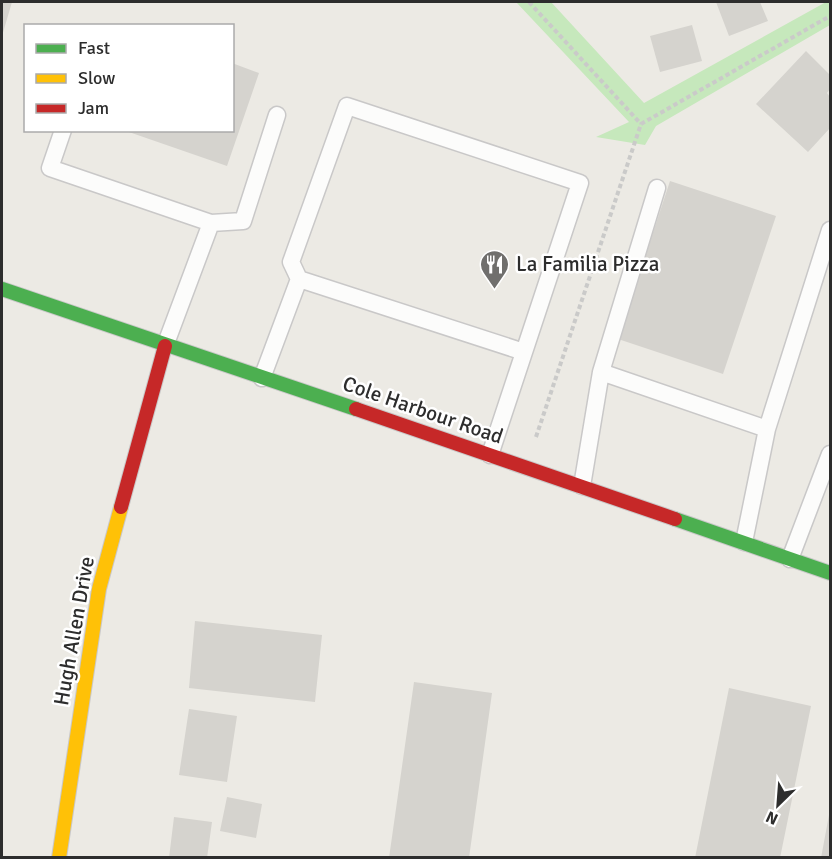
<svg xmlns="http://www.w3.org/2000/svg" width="832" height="859" viewBox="0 0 832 859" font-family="Signika,sans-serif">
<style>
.green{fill:#c6e8bc}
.building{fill:#d5d3ce}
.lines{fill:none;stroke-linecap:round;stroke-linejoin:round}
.lane-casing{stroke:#c9c8c8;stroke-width:19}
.fast-casing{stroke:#c9c8c8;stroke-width:16}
.slow-casing{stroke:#c9c8c8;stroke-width:16}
.jam-casing{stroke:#c9c8c8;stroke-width:16}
.path{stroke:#cacac9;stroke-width:4;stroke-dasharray:4.5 3;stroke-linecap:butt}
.lane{stroke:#fcfcfb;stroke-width:16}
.fast{stroke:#4caf50;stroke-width:14}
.slow{stroke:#ffc107;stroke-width:14}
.jam{stroke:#c62828;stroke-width:14}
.labels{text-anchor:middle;stroke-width:5;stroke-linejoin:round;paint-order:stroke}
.poi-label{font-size:21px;fill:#2d2d2d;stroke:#fff;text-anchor:start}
.street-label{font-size:21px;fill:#2d2d2d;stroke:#fff}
</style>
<rect width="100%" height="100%" fill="#eceae4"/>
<path class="green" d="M516,2H551L644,103L826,2H830V25L656,126L645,145L596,137L629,122Z"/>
<path class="building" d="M2,2H12L2,36Z
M716,2H760L768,21L729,36Z
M692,25L702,61L660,72L650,36Z
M806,51L830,75V89L827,93L830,97V128L808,152L756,104Z
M232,63L259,73L227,166L126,131L232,130Z
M670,181L776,216L723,374L618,339Z
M195,621L322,635L315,702L189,688Z
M414,682L492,693L469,858H389Z
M729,688L811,706L780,858H695Z
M189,709L237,716L227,782L179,775Z
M227,797L262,804L256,838L220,831Z
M829,815L830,858H821Z
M174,817L212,822L207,858H169Z"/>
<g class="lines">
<defs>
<path id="lane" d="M63,130L50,168L211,223L165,346
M211,223L243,221L277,115
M299,279L291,262L347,106L580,183L490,455
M601,372L657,188
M262,378L299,279L524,352
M767,429L830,230
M582,486L601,372L767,429L744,542
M790,559L830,454"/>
<path id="fast" d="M2,289L356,409
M675,519L830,573"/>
<path id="slow" d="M59,858L99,589L121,507"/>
<path id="jam" d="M356,409L675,519
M121,507L165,346"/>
</defs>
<use href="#lane" class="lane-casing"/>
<use href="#fast" class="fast-casing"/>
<use href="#slow" class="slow-casing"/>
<use href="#jam" class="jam-casing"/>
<path class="path" d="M529,2L641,124
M536,437L641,124L830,16"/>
<use href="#lane" class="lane"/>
<use href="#fast" class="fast"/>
<use href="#slow" class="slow"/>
<use href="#jam" class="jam"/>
</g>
<defs>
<symbol id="restaurant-pin" viewBox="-11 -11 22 30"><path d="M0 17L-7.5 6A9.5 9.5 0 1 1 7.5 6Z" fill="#706f6d" stroke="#fff"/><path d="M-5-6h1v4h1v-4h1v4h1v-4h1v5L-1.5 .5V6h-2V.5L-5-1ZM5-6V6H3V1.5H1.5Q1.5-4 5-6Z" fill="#fff"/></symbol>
</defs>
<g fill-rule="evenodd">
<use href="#restaurant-pin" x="478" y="248" width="33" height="45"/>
</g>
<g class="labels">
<g class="poi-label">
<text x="516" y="271">La Familia Pizza</text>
</g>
<g class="street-label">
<text transform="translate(423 410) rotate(19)" y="7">Cole Harbour Road</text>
<text transform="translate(74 631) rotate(-80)" y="7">Hugh Allen Drive</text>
</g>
</g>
<rect width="832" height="859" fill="none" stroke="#2d2d2d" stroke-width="6"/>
<rect x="24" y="24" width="210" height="108" fill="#ffffff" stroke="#ababab" stroke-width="1.5"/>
<rect x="36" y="44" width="30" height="9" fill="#4caf50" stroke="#ababab" stroke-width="1.5"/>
<text x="78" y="54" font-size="18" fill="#2d2d2d">Fast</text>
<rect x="36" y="74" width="30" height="9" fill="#ffc107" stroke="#ababab" stroke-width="1.5"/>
<text x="78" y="84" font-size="18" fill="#2d2d2d">Slow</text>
<rect x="36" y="104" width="30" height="9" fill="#c62828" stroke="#ababab" stroke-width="1.5"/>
<text x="78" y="114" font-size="18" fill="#2d2d2d">Jam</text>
<g transform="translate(778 805) rotate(205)" stroke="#ffffff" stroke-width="4.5" paint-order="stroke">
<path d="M0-4.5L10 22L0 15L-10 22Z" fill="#2d2d2d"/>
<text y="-9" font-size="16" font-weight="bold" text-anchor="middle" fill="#2d2d2d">N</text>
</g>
</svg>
